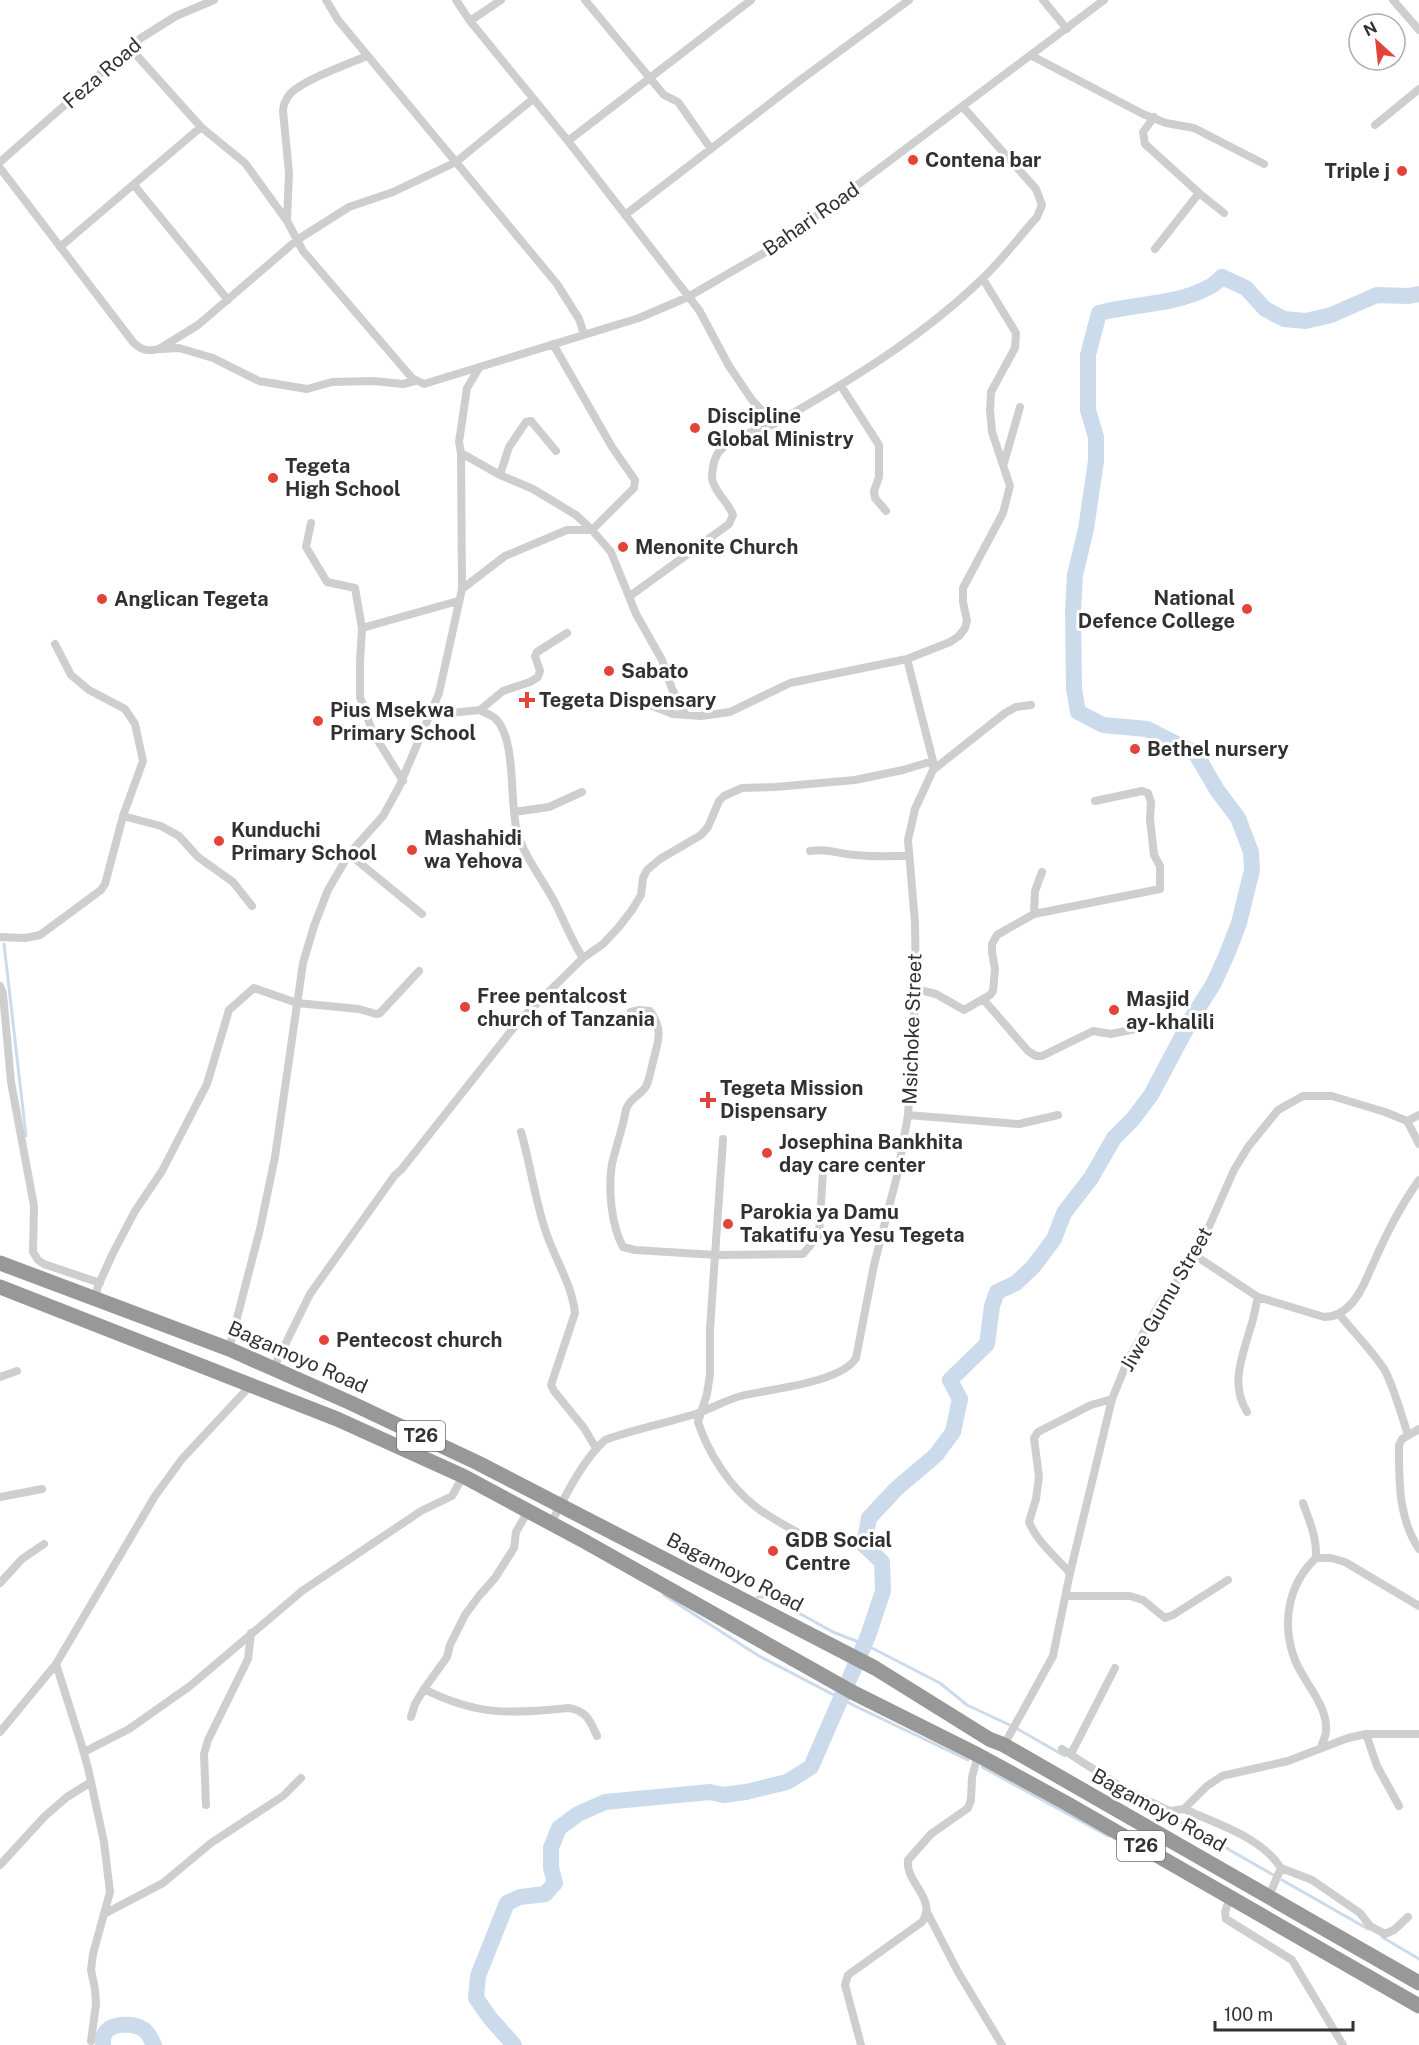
<svg xmlns="http://www.w3.org/2000/svg" width="1419" height="2045" viewBox="0 0 1419 2045" font-family="'Public Sans',sans-serif">
<style>
.lines{fill:none;stroke-linecap:round;stroke-linejoin:round}
.stream{stroke:#ccdbec;stroke-width:3}
.river{stroke:#ccdbec;stroke-width:16}
.street{stroke:#cecece;stroke-width:8}
.highway{stroke:#989898;stroke-width:15}
.poi-dot{fill:#e24439;stroke:#fff;stroke-width:2}
.labels{text-anchor:middle;stroke-width:6;stroke-linejoin:round;paint-order:stroke}
.shield{fill:#fff;stroke:#6f6f6f;stroke-width:1.5}
.shield-label{font-size:18px;font-weight:bold;fill:#313131}
.street-label{font-size:20px;fill:#313131;stroke:#fff}
.poi-label{font-size:20px;font-weight:bold;fill:#313131;stroke:#fff;text-anchor:start}
</style>
<rect width="100%" height="100%" fill="#fff"/>
<g class="lines">
<path class="stream" d="M4,944L26,1136
M664,1595L759,1656L855,1706L968,1760
M757,1597H770L833,1632L866,1645L940,1683L967,1705L1014,1727L1065,1756
M982,1767L1108,1836
M1165,1813L1275,1876
M1282,1880L1368,1929
M1382,1937L1419,1959"/>
<path class="river" d="M103,2045C103,2042 103,2038 104,2035C110,2022 133,2023 143,2029C149,2033 151,2039 154,2045
M514,2045L490,2018L476,1998L478,1976L507,1903L520,1897L545,1894L555,1883L551,1868V1848L559,1828L578,1814L605,1802L710,1792L723,1795L746,1792L787,1782L811,1767L868,1636L883,1591L882,1562L864,1545L869,1518L896,1489L936,1455L953,1432L960,1399L950,1380L987,1344L992,1306L997,1292L1016,1283L1033,1267L1054,1239L1064,1213L1091,1178L1114,1138L1133,1119L1151,1095L1193,1016L1214,983L1227,954L1239,923L1252,870L1251,852L1238,818L1217,790L1196,754L1147,729L1103,725L1078,712L1074,689L1073,611L1075,575L1086,529L1096,461V437L1088,410V355L1099,313C1133,304 1175,305 1207,288C1212,286 1218,281 1222,277L1246,288L1265,309L1284,319L1306,321L1331,315L1377,295L1408,296L1419,294"/>
<path class="street" d="M326,0L338,20L557,284L579,319L584,334
M456,0L470,21L568,141L699,310L729,366L752,400L774,424C751,433 715,439 713,468C712,473 711,478 713,482C717,495 728,502 733,515L729,524L630,596
M585,0L664,95L678,102L711,149
M1043,0L1067,29
M1393,0L1419,30
M470,21L501,0
M130,48L201,127L245,163L287,221L303,251L412,378L424,384L639,318L688,297L776,246L1104,0
M1032,56L1143,114L1166,123L1194,128L1264,164
M1154,117L1143,132L1145,144L1199,193L1224,213
M1375,125L1419,89
M568,141L751,0
M0,162L141,38L176,16L214,0
M0,168L133,342C141,350 148,352 159,349L198,325L297,240L349,207L393,192L456,162L533,99
M134,185L228,300
M625,215L799,81L909,0
M287,220L289,173L283,111C283,104 286,99 290,94C303,80 348,64 367,56
M60,247L201,127
M1155,249L1199,193
M161,349L179,348L213,358L259,381L307,389L332,382L373,381L403,384L415,381
M841,386L879,445V477L874,491L875,498L886,511
M774,424C848,382 921,338 982,279C1002,260 1019,237 1037,217L1042,205L1036,189L963,107
M461,453L500,475L509,447L526,422L531,421L556,451
M1004,463L1020,407
M500,475L533,489L576,515L592,530L611,552L636,614L662,660L672,689L686,715
M311,523L306,547L327,582L355,588L362,628L360,661V697L373,733L403,781
M462,589L505,556L567,530H592L634,488L635,480L612,447L553,344
M362,628L458,601
M634,699L673,714L701,716L730,712L790,683L907,659L950,642L959,636L965,628L967,621L963,602V588L1003,513L1010,486L992,432L990,410L991,392L1015,348L1016,333L983,279
M480,710C485,713 492,715 496,719C517,741 509,802 517,831C524,857 542,878 554,901C564,920 571,940 583,958
M430,715L480,710L503,691L530,682L538,677L540,671L535,656L537,652L567,633
M933,770L1005,713L1016,707L1031,705
M514,812L549,807L582,792
M123,816L161,826L179,836L198,857L233,882L252,906
M810,851C829,848 837,854 856,855C874,857 892,856 909,856
M349,854L422,914
M1034,914L1035,891L1042,872
M0,937L25,938L40,935L101,890L105,884L123,816L143,761L135,724L125,709L89,690L71,675L55,644
M0,986L3,994L11,1082L34,1206L33,1252L38,1260L44,1264L100,1283
M916,989L936,994L964,1010L990,995L993,991L995,969L992,952V944L997,935L1009,928L1034,914L1160,889V866L1154,855L1150,819L1151,802L1148,793L1142,791L1095,801
M983,999L1028,1051L1036,1056H1042L1093,1031L1111,1034L1140,1028
M631,1012L639,1010L650,1011C665,1032 657,1043 652,1066C650,1073 649,1082 645,1088C638,1097 631,1097 626,1109C623,1128 616,1146 612,1164C608,1188 611,1225 623,1247L635,1250L716,1255L803,1254L819,1235L823,1172
M908,1115L1019,1124L1058,1115
M1407,1121L1419,1144
M521,1132C531,1166 535,1202 547,1235C556,1261 572,1285 575,1313L551,1385L554,1391L584,1428L596,1448
M723,1139L710,1329V1374L707,1394L698,1422C708,1453 730,1487 756,1507C773,1520 794,1530 813,1541
M1196,1256L1258,1297L1324,1317C1336,1317 1344,1312 1352,1303C1363,1291 1367,1276 1374,1262C1386,1234 1401,1205 1419,1180
M95,1298L98,1286L113,1253L135,1211L162,1171L207,1084L229,1010L254,988L297,1003L359,1009L376,1014L380,1013L419,971
M1339,1314C1354,1333 1371,1349 1384,1369C1393,1384 1402,1417 1408,1435
M229,1349L260,1229L275,1157L303,963L314,926L328,890L349,854L383,816L399,787L439,693L462,589L461,453L459,442L467,388L479,368
M273,1369L310,1294L395,1175L401,1170L519,1021L583,958L603,944L618,928L632,910L641,895L643,878L647,870L660,859L701,835L708,827L719,801L724,796L742,788L775,787L855,780L903,770L933,761
M0,1377L17,1371
M1247,1412C1230,1384 1242,1358 1250,1329C1254,1319 1255,1308 1258,1297
M1419,1429L1402,1439L1399,1445C1399,1480 1398,1518 1419,1549
M0,1497L42,1489
M1303,1503C1310,1523 1317,1537 1316,1558C1288,1584 1281,1624 1295,1660C1304,1683 1328,1705 1326,1731C1326,1736 1322,1743 1321,1748
M551,1523C566,1495 582,1461 605,1440C635,1429 668,1423 698,1413C713,1408 726,1400 741,1396C769,1389 841,1383 856,1358L874,1265L898,1172L908,1115L916,989L915,923L908,840L915,809L933,770V761L907,659
M1316,1558H1331L1345,1562L1419,1606
M1070,1573C1056,1557 1037,1542 1029,1522L1036,1499L1039,1477L1034,1438L1038,1432L1091,1405L1112,1399
M0,1583L22,1559L44,1544
M1067,1596H1130L1143,1600L1165,1618L1173,1615L1228,1580
M56,1664L81,1743L88,1768L104,1842L110,1892L93,1954L91,1970L95,1989L96,2004L91,2041
M424,1689C477,1716 512,1714 569,1708C587,1711 590,1721 597,1736
M411,1717L415,1704L424,1689L447,1657L450,1645L465,1615L479,1596L495,1578L514,1548L516,1532L528,1511
M0,1732L56,1664L155,1496L182,1459L251,1385
M1366,1734L1377,1766L1399,1806
M1004,1745L1053,1656L1070,1573L1112,1399L1128,1360L1160,1303L1196,1256L1234,1170L1248,1147L1278,1110L1303,1096H1332L1385,1112L1407,1121L1419,1115
M1062,1749L1126,1790L1170,1811L1184,1809L1207,1786L1222,1776L1288,1761L1348,1738L1366,1734H1419
M84,1752L129,1729L190,1686L302,1591L421,1511L452,1496L463,1476
M1071,1754L1115,1668
M206,1805L204,1754L208,1740L248,1659L251,1633
M1184,1809C1217,1824 1261,1837 1281,1868L1269,1896
M0,1865L45,1816L67,1797L91,1782
M1281,1868L1312,1880L1360,1913L1370,1926L1385,1934L1394,1930L1408,1917
M1230,1897L1225,1912L1226,1919L1292,1960L1343,2045
M927,1912L958,1972L1002,2045
M104,1914L163,1883L211,1843L283,1796L301,1778
M861,2045L845,1985L848,1975L922,1922C938,1899 905,1883 908,1860L931,1834L968,1808L971,1800L972,1777L978,1755"/>
<path class="highway" d="M0,1263L229,1349L351,1403L478,1463L875,1668L989,1739L1004,1745L1419,1983
M0,1287L337,1419L463,1476L584,1541L852,1692L978,1755L1066,1803L1419,2006"/>
</g>
<g class="poi-dot">
<circle cx="913" cy="160" r="6"/>
<circle cx="1402" cy="171" r="6"/>
<circle cx="695" cy="428" r="6"/>
<circle cx="273" cy="478" r="6"/>
<circle cx="623" cy="547" r="6"/>
<circle cx="102" cy="599" r="6"/>
<circle cx="1247" cy="609" r="6"/>
<circle cx="609" cy="671" r="6"/>
<path d="M524 691h6v6h6v6h-6v6h-6v-6h-6v-6h6z"/>
<circle cx="318" cy="721" r="6"/>
<circle cx="1135" cy="749" r="6"/>
<circle cx="219" cy="841" r="6"/>
<circle cx="412" cy="850" r="6"/>
<circle cx="465" cy="1007" r="6"/>
<circle cx="1114" cy="1010" r="6"/>
<path d="M705 1091h6v6h6v6h-6v6h-6v-6h-6v-6h6z"/>
<circle cx="767" cy="1153" r="6"/>
<circle cx="728" cy="1224" r="6"/>
<circle cx="324" cy="1340" r="6"/>
<circle cx="773" cy="1551" r="6"/>
</g>
<g class="labels">
<g class="shield">
<rect x="397" y="1421" width="48" height="30" rx="4.5"/>
<rect x="1117" y="1831" width="48" height="30" rx="4.5"/>
</g>
<g class="shield-label">
<text x="421" y="1442">T26</text>
<text x="1141" y="1852">T26</text>
</g>
<g class="street-label">
<text transform="translate(102 73) rotate(-41)" y="7">Feza Road</text>
<text transform="translate(811 219) rotate(-35)" y="7">Bahari Road</text>
<text transform="translate(912 1029) rotate(-88)" y="7">Msichoke Street</text>
<text transform="translate(1166 1299) rotate(-60)" y="7">Jiwe Gumu Street</text>
<text transform="translate(298 1357) rotate(24)" y="7">Bagamoyo Road</text>
<text transform="translate(735 1572) rotate(27)" y="7">Bagamoyo Road</text>
<text transform="translate(1159 1810) rotate(29)" y="7">Bagamoyo Road</text>
</g>
<g class="poi-label">
<text x="925" y="167">Contena bar</text>
<text x="1390" y="178" text-anchor="end">Triple j</text>
<text x="707" y="423">Discipline<tspan x="707" dy="23">Global Ministry</tspan></text>
<text x="285" y="473">Tegeta<tspan x="285" dy="23">High School</tspan></text>
<text x="635" y="554">Menonite Church</text>
<text x="1235" y="605" text-anchor="end">National<tspan x="1235" dy="23">Defence College</tspan></text>
<text x="114" y="606">Anglican Tegeta</text>
<text x="621" y="678">Sabato</text>
<text x="539" y="707">Tegeta Dispensary</text>
<text x="330" y="717">Pius Msekwa<tspan x="330" dy="23">Primary School</tspan></text>
<text x="1147" y="756">Bethel nursery</text>
<text x="231" y="837">Kunduchi<tspan x="231" dy="23">Primary School</tspan></text>
<text x="424" y="845">Mashahidi<tspan x="424" dy="23">wa Yehova</tspan></text>
<text x="477" y="1003">Free pentalcost<tspan x="477" dy="23">church of Tanzania</tspan></text>
<text x="1126" y="1006">Masjid<tspan x="1126" dy="23">ay-khalili</tspan></text>
<text x="720" y="1095">Tegeta Mission<tspan x="720" dy="23">Dispensary</tspan></text>
<text x="779" y="1149">Josephina Bankhita<tspan x="779" dy="23">day care center</tspan></text>
<text x="740" y="1219">Parokia ya Damu<tspan x="740" dy="23">Takatifu ya Yesu Tegeta</tspan></text>
<text x="336" y="1347">Pentecost church</text>
<text x="785" y="1547">GDB Social<tspan x="785" dy="23">Centre</tspan></text>
</g>
</g>
<g transform="translate(1377 42) rotate(333)"><circle r="28" fill="#ffffff" stroke="#adadad" stroke-width="1.5"/>
<path d="M0-4.5L10 22L0 15L-10 22Z" fill="#e24439"/>
<text y="-9" font-size="16" font-weight="bold" text-anchor="middle" fill="#313131">N</text>
</g>
<path d="M1215 2021v9h138v-9" fill="none" stroke="#313131" stroke-width="3"/>
<text x="1224" y="2021" font-size="18" fill="#313131" stroke="#ffffff" stroke-width="4.5" paint-order="stroke">100 m</text>
</svg>
